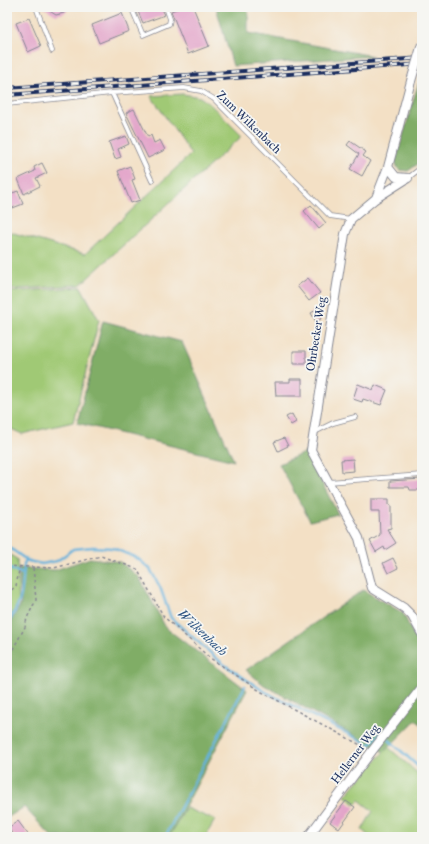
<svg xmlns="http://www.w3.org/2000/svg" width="429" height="844" viewBox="0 0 429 844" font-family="'IM FELL Great Primer',serif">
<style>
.green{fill:#a0c975;stroke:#5e7c6a}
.forest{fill:#80ad66;stroke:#4e6e62}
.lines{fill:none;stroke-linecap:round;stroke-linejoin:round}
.stream{stroke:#62b1dc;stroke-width:2.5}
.building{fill:#e2a1c8}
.lane-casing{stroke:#878892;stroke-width:5.5}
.street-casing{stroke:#878892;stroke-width:10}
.path{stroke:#878892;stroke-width:1.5;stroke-dasharray:3 3;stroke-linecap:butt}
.lane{stroke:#fff;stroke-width:4}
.street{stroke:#fff;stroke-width:8}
.rail-casing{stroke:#1b2f5e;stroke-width:4}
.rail{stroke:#f6f6f2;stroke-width:2.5;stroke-dasharray:8;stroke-linecap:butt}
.street-bridge-casing{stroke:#878892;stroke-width:10;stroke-linecap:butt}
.street-bridge{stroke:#fff;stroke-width:8}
.labels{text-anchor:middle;stroke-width:3.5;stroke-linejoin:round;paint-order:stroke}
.street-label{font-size:12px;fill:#1b2f5e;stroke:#f6f6f2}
.water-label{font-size:13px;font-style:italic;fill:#305684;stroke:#f6f6f2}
</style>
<rect width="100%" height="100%" fill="#f6f6f2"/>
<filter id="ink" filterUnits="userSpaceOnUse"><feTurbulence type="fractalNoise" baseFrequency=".025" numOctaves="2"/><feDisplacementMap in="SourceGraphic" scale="8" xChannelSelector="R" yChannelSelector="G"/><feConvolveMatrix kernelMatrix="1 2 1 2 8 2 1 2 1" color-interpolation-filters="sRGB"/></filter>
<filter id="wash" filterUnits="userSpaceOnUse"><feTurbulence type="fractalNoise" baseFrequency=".012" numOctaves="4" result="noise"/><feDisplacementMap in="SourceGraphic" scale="16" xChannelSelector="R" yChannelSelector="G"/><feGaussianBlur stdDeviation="0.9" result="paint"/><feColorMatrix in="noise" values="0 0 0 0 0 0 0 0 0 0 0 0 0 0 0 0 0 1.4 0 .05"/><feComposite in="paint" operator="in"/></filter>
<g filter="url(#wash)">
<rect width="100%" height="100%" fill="#f3e0c5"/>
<path class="green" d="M183,94L200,97L211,105L242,136L80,285L7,290V231L85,254L191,154L151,96Z
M81,287L99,320L73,422L22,434L7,427V292Z
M7,553L17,559L19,603L7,621Z
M388,747L422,777V837H370L362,830L373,811L359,800L355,804L345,796Z
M186,808L215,820L205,837H169Z"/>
<path class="forest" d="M216,7H248V33L373,56L233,66Z
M422,71V124L420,125L422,128V161L408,171L399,170L395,163Z
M103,321L182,342L234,461L77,423Z
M306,452L338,514L310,521L279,464Z
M90,558L120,562L139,577L166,628L247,690L169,837H52L24,807L7,818V628L21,604L19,568L55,570Z
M363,590L403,613L422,653V725L416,720L384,752L264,685L246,670Z"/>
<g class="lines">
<path class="stream" d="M7,546L28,561L42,564L57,561L73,549L93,547L113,548L137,558L150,569L160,587L171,618L222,663L262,690L370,745L380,733
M24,565L26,559
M7,568L23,574
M7,625C22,600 22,596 24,567
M389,740L422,770
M165,837L245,686"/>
</g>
<g id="blocks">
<path class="building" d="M43,7H71L64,13L56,15Z
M136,7H161L165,15L143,23Z
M182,7H193L209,46L188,54L171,11Z
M122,13L129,31L99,43L92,25Z
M29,18L41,46L28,52L16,23Z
M134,109L148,137L151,135L154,143L160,140L165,150L148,158L126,113Z
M126,136L129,144L118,149L121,157L115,159L109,142Z
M350,141L366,152L363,156L370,161L362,176L350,169L359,154L347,145Z
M42,163L47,173L36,178L40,186L24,194L18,179L35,171L34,167Z
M130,166L135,179L132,180L140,200L131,203L118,171Z
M18,191L23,204L10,209L7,195Z
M311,205L326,223L319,229L304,211Z
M308,278L320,293L309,301L297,286Z
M316,310L321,319L316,322L311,313Z
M293,351H306V364H293Z
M290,379H302V396H276L275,382H290Z
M358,384L373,390L375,385L387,390L381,405L363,399L362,402L353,399Z
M292,414L296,422L291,425L286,417Z
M284,438L288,446L278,451L274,442Z
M353,459L354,471L342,472L341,460Z
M422,479V490H410L409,487H390V481Z
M371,499H389V505L391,506V528L387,529L396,543L385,550L384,547L376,552L370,541L380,535L379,512H371Z
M393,558L398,568L388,573L383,563Z
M346,801L355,807L339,829L330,822Z
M18,821L30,837H15L8,828Z"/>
</g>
</g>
<g filter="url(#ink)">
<use href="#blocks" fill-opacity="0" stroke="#878892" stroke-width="1"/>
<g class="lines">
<defs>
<path id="lane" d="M36,7L52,51
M131,7L143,35L169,24L170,19L166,7
M112,93L152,181
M7,104L112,93L184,88L201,91L214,99L330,216L351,219
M408,178L422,167
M313,433L333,423L355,417
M328,482L422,475"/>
<path id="street" d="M408,178L375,199L351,219L345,234L311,450L359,538L372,588L404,608L412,616L422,634
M408,178L396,177L388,167L411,81
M376,198L388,167
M308,837L372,751L422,687"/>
</defs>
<use href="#lane" class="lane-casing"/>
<use href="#street" class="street-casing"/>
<path class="path" d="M7,566L54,568L101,556L137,569L164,617L210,658L260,691L366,748
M7,594L16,586L20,566
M7,660L25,627L27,618L36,600L33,567"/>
<use href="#lane" class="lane"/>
<use href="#street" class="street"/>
<defs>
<path id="rail" d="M7,88L422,58
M7,95L422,64"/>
</defs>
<use href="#rail" class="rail-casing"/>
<use href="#rail" class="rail"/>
<defs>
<path id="street-bridge" d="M411,81L422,44"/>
</defs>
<use href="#street-bridge" class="street-bridge-casing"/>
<use href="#street-bridge" class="street-bridge"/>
</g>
</g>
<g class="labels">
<g class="street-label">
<text transform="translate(249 122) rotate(44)" y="4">Zum Wilkenbach</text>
<text transform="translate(316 334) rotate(-81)" y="4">Ohrbecker Weg</text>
<text transform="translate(355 754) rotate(-53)" y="4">Hellerner Weg</text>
</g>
<g class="water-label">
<text transform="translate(203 632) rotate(43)" y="5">Wilkenbach</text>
</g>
</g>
<rect width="429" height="844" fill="none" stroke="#f6f6f2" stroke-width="24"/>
</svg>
